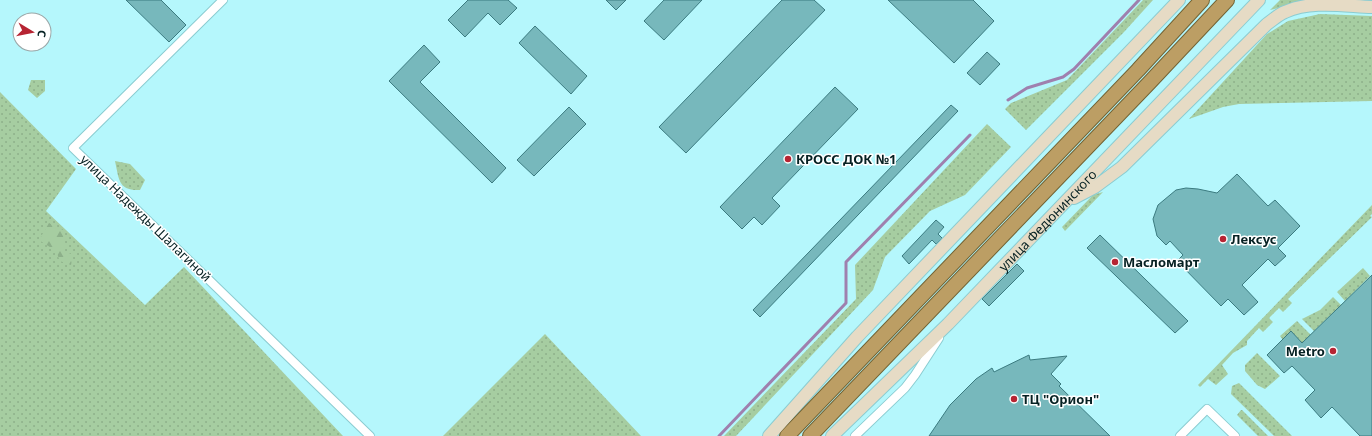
<svg xmlns="http://www.w3.org/2000/svg" width="1372" height="436" viewBox="0 0 1372 436" font-family="'Noto Sans',sans-serif">
<style>
.grass{fill:url(#grass-dots)}
.forest{fill:url(#forest-firs)}
.lines{fill:none;stroke-linecap:round;stroke-linejoin:round}
.stream{stroke:#9f80ae;stroke-width:3}
.building{fill:#77b8bc;stroke:#3b7b80}
.minor-casing{stroke:#8bccd1;stroke-width:10}
.secondary-casing{stroke:#8bccd1;stroke-width:14}
.trunk-casing{stroke:#726334;stroke-width:16}
.minor{stroke:#fff;stroke-width:8}
.secondary{stroke:#e6dbc5;stroke-width:12}
.trunk{stroke:#bc9e64;stroke-width:14}
.poi-dot{fill:#b62433;stroke:#fff;stroke-width:1.5}
.labels{text-anchor:middle;stroke-width:3;stroke-linejoin:round;paint-order:stroke}
.poi-label{font-size:13px;font-weight:bold;fill:#062123;stroke:#fff;text-anchor:start}
.street-label{font-size:13px;fill:#062123;stroke:#fff}
</style>
<defs>
<pattern id="grass-dots" width="8" height="8" patternUnits="userSpaceOnUse"><rect width="8" height="8" fill="#a6cda1"/><path d="M2 2h.1M6 6h.1" fill="none" stroke="#8db08a" stroke-width="1.8" stroke-linecap="round"/></pattern>
<pattern id="forest-firs" width="22" height="20" patternUnits="userSpaceOnUse"><rect width="22" height="20" fill="#a6cda1"/><path d="M5 1l3.5 6h-7zM16 11l3.5 6h-7z" fill="#8db08a"/></pattern>
</defs>
<rect width="100%" height="100%" fill="#b5f7fc"/>
<path class="grass" d="M1143,0H1153L1124,32L1026,130L1005,109L1011,103L1067,80Z
M1280,0H1312L1270,10Z
M1320,14L1372,16V101L1239,104L1223,107L1189,119L1267,34L1288,21Z
M31,80H45V91L37,98L28,90Z
M0,92L76,169L46,211L145,305L184,267L343,436H0Z
M987,124L1011,147L965,195L930,211L885,257L873,290L736,436H724L856,299L855,265Z
M115,161L130,164L145,180L140,190C118,191 119,179 115,161Z
M1103,192L1065,231L1062,227L1093,195Z
M1372,205V214L1370,216L1372,217L1288,299L1292,303L1283,312L1279,308L1269,318L1273,322L1263,332L1259,328L1247,341V345L1233,353L1222,365L1228,374L1216,385L1208,379L1200,387L1198,385Z
M1363,268L1370,276L1345,301L1337,292Z
M1333,297L1341,305L1314,331L1302,319L1320,310Z
M1297,321L1311,335L1302,343L1291,331L1283,340L1280,336Z
M545,334L641,436H443Z
M1257,353L1280,376L1265,389L1257,385L1245,371V365Z
M1239,383L1292,436H1274L1231,394L1232,386Z
M1241,410H1242L1268,436H1258L1237,415Z"/>
<path class="forest" d="M49,223L63,230L64,251L73,255L71,265L60,261L56,251L39,240Z"/>
<g class="lines">
<path class="stream" d="M1008,100L1027,88L1063,77L1074,69L1139,0
M719,436L846,303V262L970,135"/>
</g>
<path class="building" d="M126,0H161L186,25L169,42Z
M468,0H508L517,8L500,25L488,13L465,37L448,20Z
M606,0H626L616,10Z
M664,0H702L664,40L644,21Z
M782,0H814L825,10L686,153L659,127Z
M888,0H973L994,21L954,63Z
M535,26L587,76L571,94L519,43Z
M424,45L440,62L420,82L506,168L492,183L389,81Z
M987,52L1000,64L980,85L967,73Z
M835,87L858,109L772,198L780,206L762,225L754,217L742,229L720,207Z
M951,105L958,111L760,317L753,310Z
M569,107L586,124L534,176L517,160Z
M1237,174L1268,206L1275,200L1300,226L1278,248L1286,256L1275,266L1268,259L1242,285L1258,302L1244,315L1228,299L1221,306L1177,261L1183,255L1170,241L1166,245L1157,236L1153,219L1158,205L1176,190L1186,188L1198,189L1217,193Z
M936,220L944,227L938,234L942,238L936,244L932,240L909,264L902,256Z
M1100,235L1188,321L1175,333L1087,248Z
M1017,264L1024,271L989,306L982,299Z
M1372,275V436H1360L1332,407L1321,418L1305,400L1315,390L1292,366L1284,373L1267,355L1291,331L1302,343Z
M1029,355L1030,360L1067,356L1051,374L1061,384L1059,386L1110,436H929L950,405L976,379L992,368L994,372Z"/>
<g class="lines">
<defs>
<path id="minor" d="M223,0L73,148L370,436
M855,436L905,388L915,375L939,338
M1180,436L1207,409L1235,436"/>
<g id="secondary">
<path d="M1074,198L1095,187L1122,167L1267,24C1273,20 1279,14 1285,12C1311,0 1344,6 1372,7"/>
<path d="M769,436L857,337L1179,0"/>
<path id="s1" d="M832,436L948,324L1259,0"/>
</g>
<path id="trunk" d="M787,436L1138,70L1202,0
M810,436L1150,82L1227,0"/>
</defs>
<use href="#minor" class="minor-casing"/>
<use href="#secondary" class="secondary-casing"/>
<use href="#trunk" class="trunk-casing"/>
<use href="#minor" class="minor"/>
<use href="#secondary" class="secondary"/>
<use href="#trunk" class="trunk"/>
</g>
<g class="poi-dot">
<circle cx="788" cy="159" r="4"/>
<circle cx="1223" cy="239" r="4"/>
<circle cx="1115" cy="262" r="4"/>
<circle cx="1333" cy="351" r="4"/>
<circle cx="1014" cy="399" r="4"/>
</g>
<g class="labels">
<g class="poi-label">
<text x="796" y="164">КРОСС ДОК №1</text>
<text x="1231" y="244">Лексус</text>
<text x="1123" y="267">Масломарт</text>
<text x="1325" y="356" text-anchor="end">Metro</text>
<text x="1022" y="404">ТЦ "Орион"</text>
</g>
<g class="street-label">
<text transform="translate(146 218) rotate(44)" y="5">улица Надежды Шалагиной</text>
<text dy="5" stroke="none"><textPath href="#s1" startOffset="305">улица Федюнинского</textPath></text>
</g>
</g>
<g transform="translate(32 32) rotate(100)"><circle r="19" fill="#ffffff" stroke="#9ba6a7"/>
<path d="M0-3L7 15L0 10L-7 15Z" fill="#b62433"/>
<text y="-6" font-size="11" font-weight="bold" text-anchor="middle" fill="#062123">С</text>
</g>
</svg>
